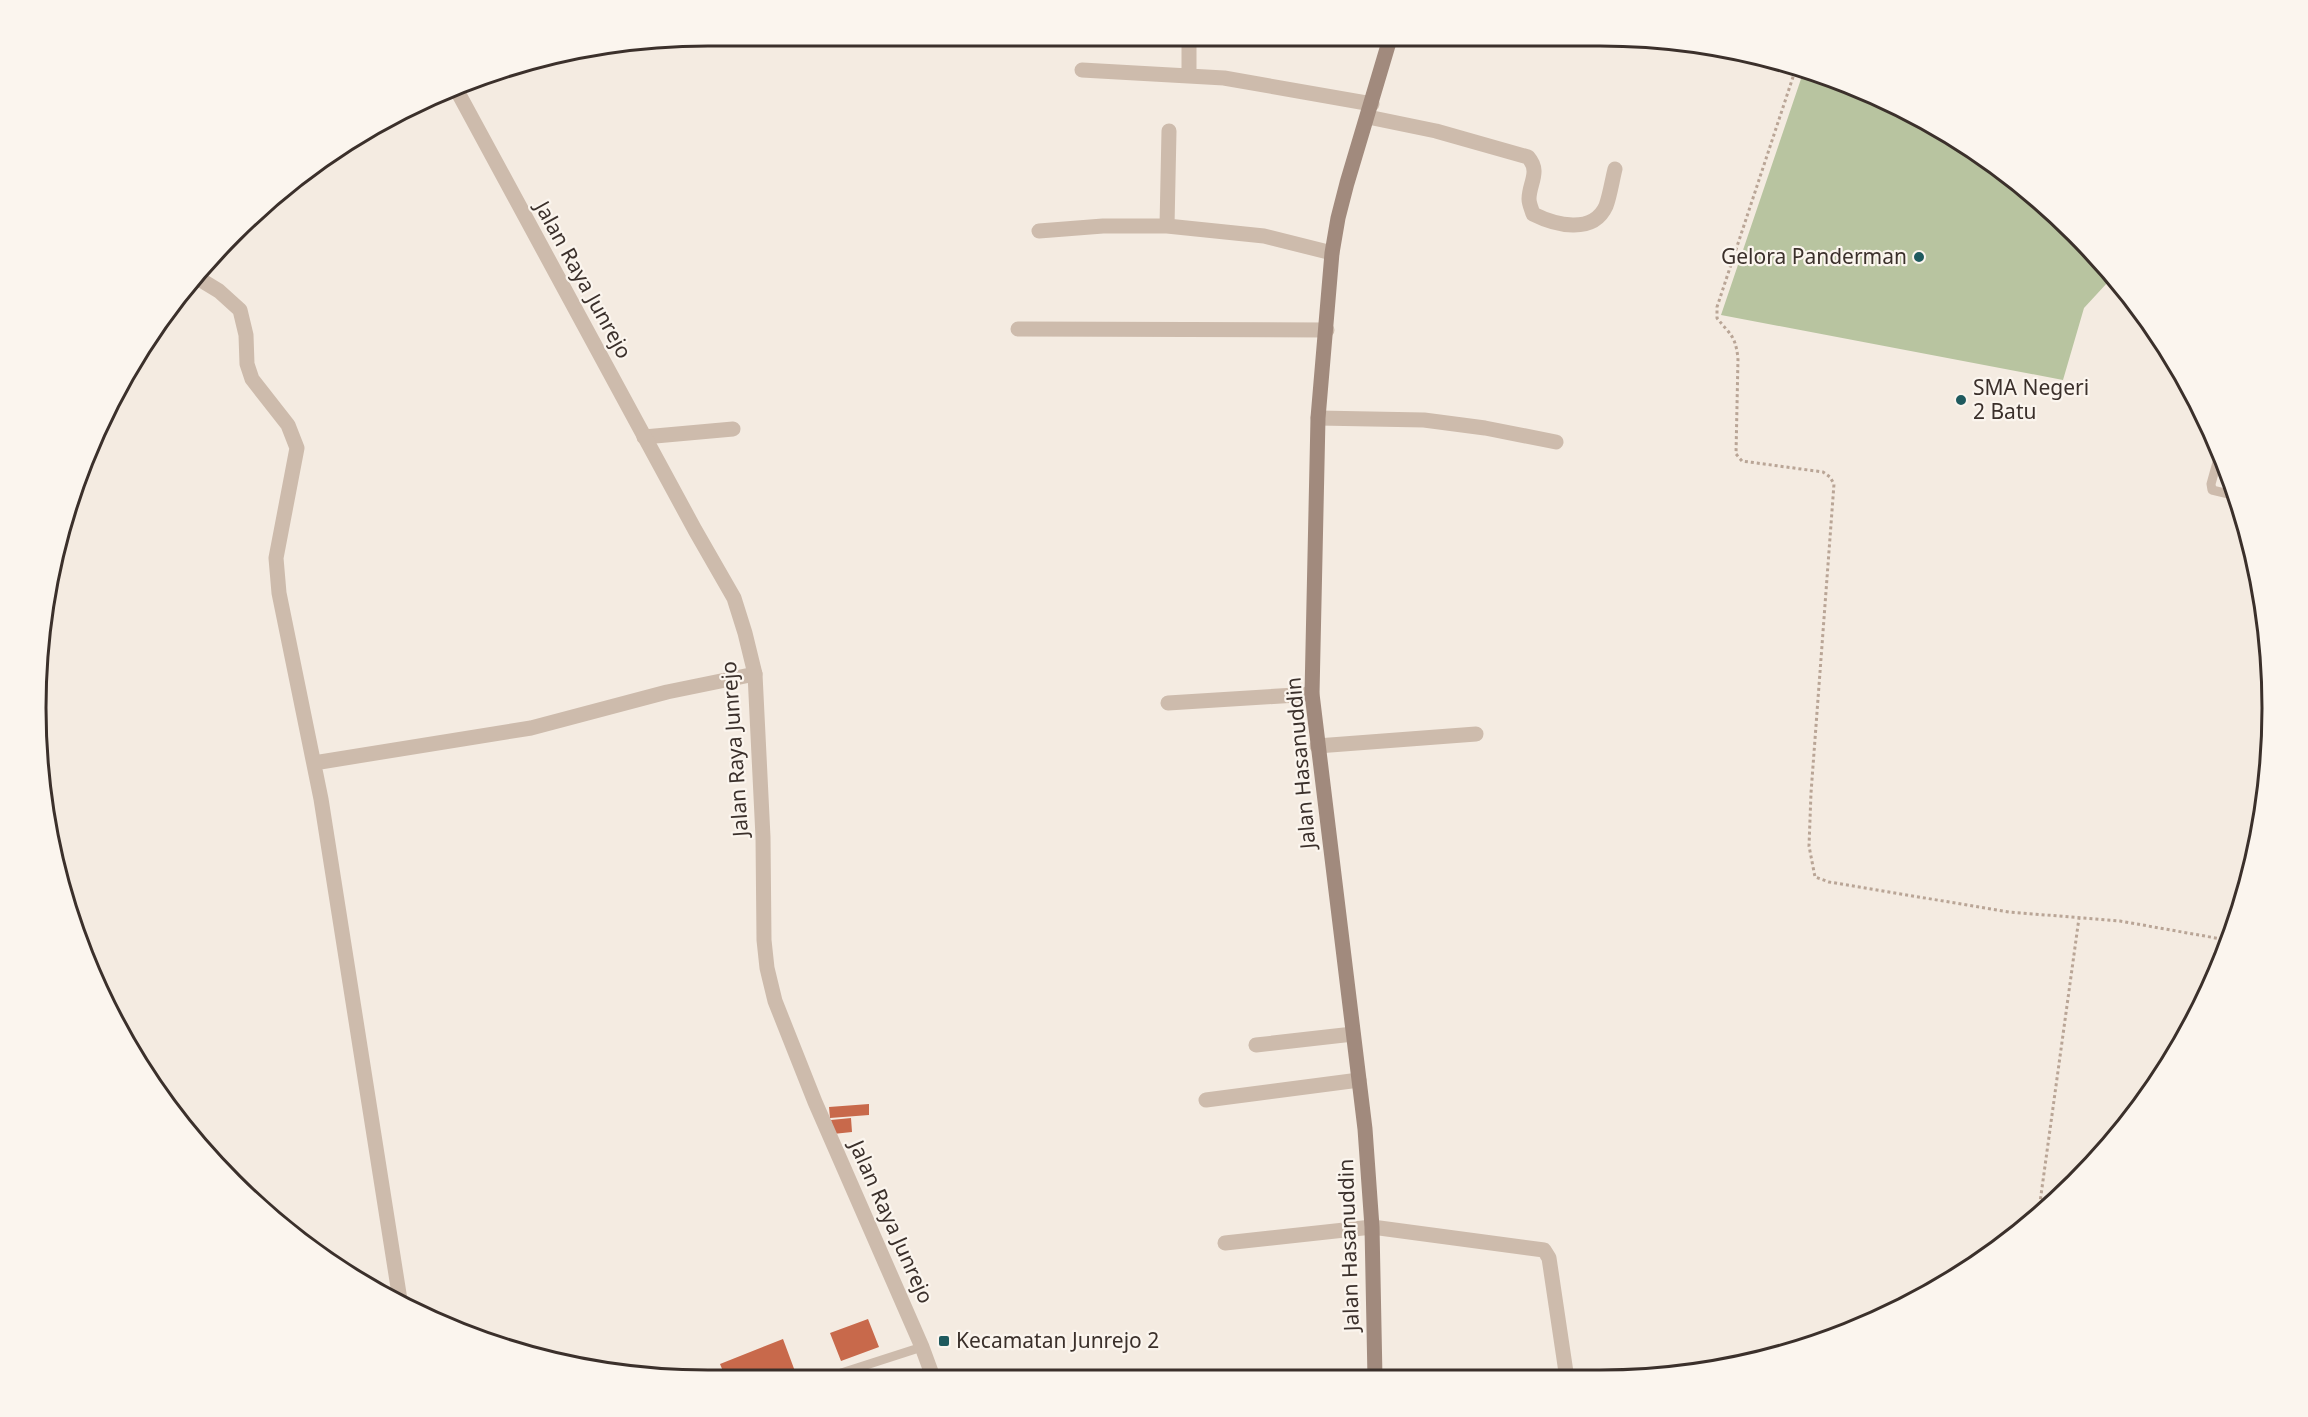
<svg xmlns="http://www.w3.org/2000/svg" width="2308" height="1417" viewBox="0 0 2308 1417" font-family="'Noto Sans',sans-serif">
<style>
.green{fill:#b8c4a0}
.building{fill:#c8694b}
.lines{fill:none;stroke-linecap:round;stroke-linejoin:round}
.path{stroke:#b9a596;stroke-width:3;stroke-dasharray:3 3;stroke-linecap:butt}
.service{stroke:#cdbbac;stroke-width:9}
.minor{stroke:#cdbbac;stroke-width:15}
.tertiary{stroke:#cdbbac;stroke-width:15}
.secondary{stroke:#a18a7d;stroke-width:15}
.poi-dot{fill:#1f5a5e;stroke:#fbf5ee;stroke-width:2}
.labels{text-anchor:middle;stroke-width:4.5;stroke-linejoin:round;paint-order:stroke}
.poi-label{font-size:21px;fill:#3b302b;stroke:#fbf5ee;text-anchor:start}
.street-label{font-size:21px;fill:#3b302b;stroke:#fbf5ee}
.rim{fill:none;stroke:#3b302b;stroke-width:3}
</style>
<rect width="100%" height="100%" fill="#f4ebe1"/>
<path class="green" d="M1803,73L1857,87L2009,175L2105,265L2110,273L2108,282L2084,308L2063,380L1721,315Z"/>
<path class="building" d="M869,1104V1115L830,1118L829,1107Z
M851,1118L852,1132L833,1134L831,1120Z
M868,1319L879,1347L841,1361L830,1333Z
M783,1339L796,1374L790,1376H725L720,1364Z"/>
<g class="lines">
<path class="path" d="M1795,71L1717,307V318C1730,335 1735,334 1738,358L1736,454L1742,461L1823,472L1830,477L1834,484L1811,793L1809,846L1815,877L1829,882L2009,912L2120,921L2227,940
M2247,554L2251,555
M2038,1217L2079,918"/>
<path class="service" d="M2219,455L2211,484L2212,490L2237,496
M832,1376L922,1347"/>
<path class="minor" d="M1189,42V75
M1082,70L1224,78L1372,104
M1368,117L1436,131L1528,157C1541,172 1529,183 1529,199C1529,204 1532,210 1533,214C1555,225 1593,235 1606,206C1610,195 1612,181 1615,169
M1169,131L1167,226L1264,236L1332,253
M1039,231L1103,226H1167
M196,277L219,291L240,310L246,335L247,364L252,379L288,425L297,448L276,558L279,593L321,799L400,1300
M1018,329L1327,330
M1318,418L1424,420L1485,428L1556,442
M644,437L733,429
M1168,703L1312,694
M1317,746L1476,734
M314,763L531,728L667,692L755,674
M1256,1045L1353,1034
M1206,1100L1359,1080
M1225,1243L1372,1227L1544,1250L1549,1258L1567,1379"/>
<path class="tertiary" d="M455,87L695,530L734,598L745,633L755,674L763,837L764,940L767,968L775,1001L815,1102L922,1347L933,1377"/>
<path class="secondary" d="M1375,1378L1372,1227L1365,1129L1312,694L1318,418L1332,253L1338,218L1347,183L1389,42"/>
</g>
<g class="poi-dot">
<circle cx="1919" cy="257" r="6"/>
<circle cx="1961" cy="400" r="6"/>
<rect x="938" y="1335" width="12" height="12" rx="3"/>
</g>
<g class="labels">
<g class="poi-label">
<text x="1907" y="264" text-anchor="end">Gelora Panderman</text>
<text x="1973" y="395">SMA Negeri<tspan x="1973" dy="24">2 Batu</tspan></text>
<text x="956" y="1348">Kecamatan Junrejo 2</text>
</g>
<g class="street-label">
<text transform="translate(583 280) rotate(61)" y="7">Jalan Raya Junrejo</text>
<text transform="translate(735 749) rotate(-94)" y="7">Jalan Raya Junrejo</text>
<text transform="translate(1301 763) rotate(-95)" y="7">Jalan Hasanuddin</text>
<text transform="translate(891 1222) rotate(66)" y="7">Jalan Raya Junrejo</text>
<text transform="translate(1349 1245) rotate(-92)" y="7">Jalan Hasanuddin</text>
</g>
</g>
<path d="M0 0H2308V1417H0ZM708 46H1600A662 662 0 0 1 2262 708V708A662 662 0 0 1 1600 1370H708A662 662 0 0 1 46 708V708A662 662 0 0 1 708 46Z" fill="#fbf5ee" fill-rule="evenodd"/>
<path class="rim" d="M708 46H1600A662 662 0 0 1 2262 708V708A662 662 0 0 1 1600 1370H708A662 662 0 0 1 46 708V708A662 662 0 0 1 708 46Z"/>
</svg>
